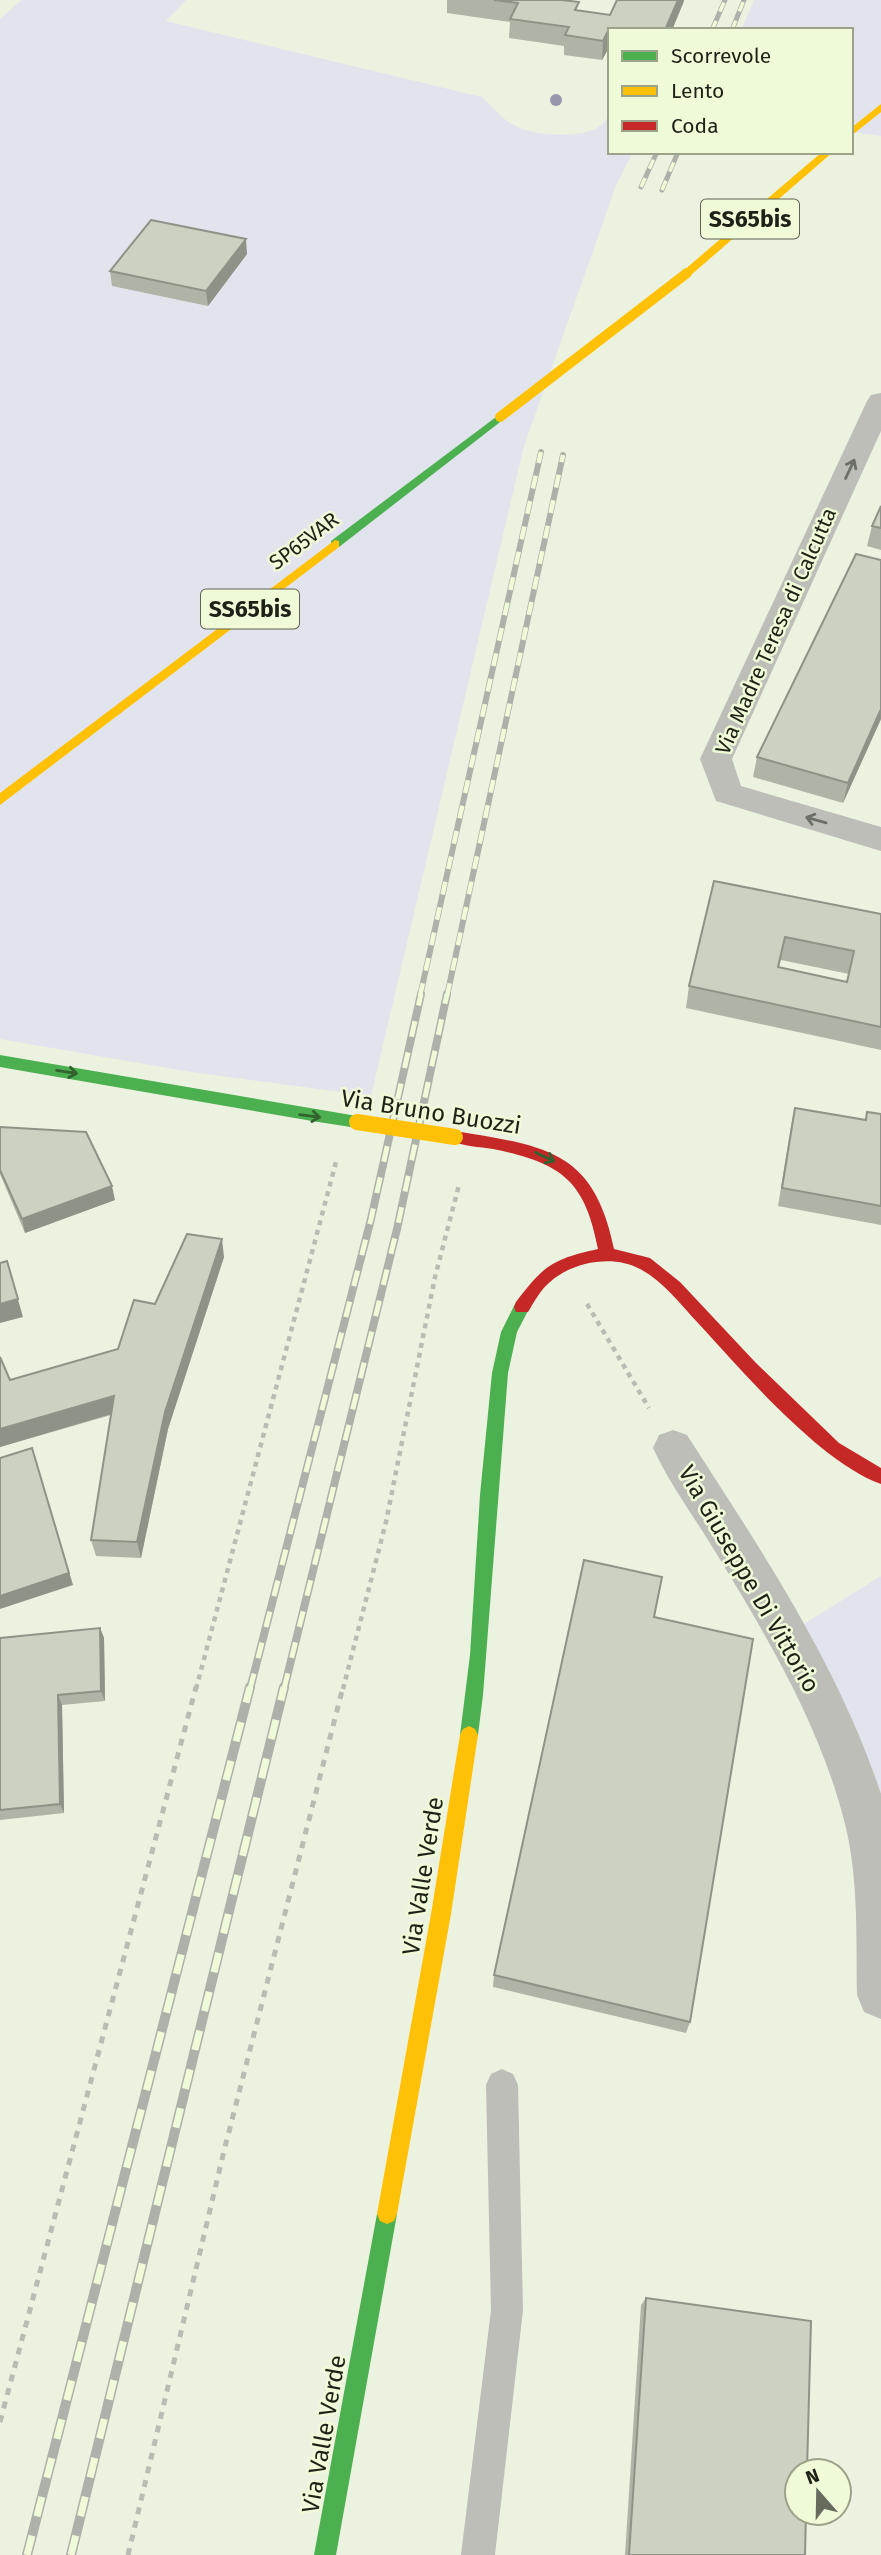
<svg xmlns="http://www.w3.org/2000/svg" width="881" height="2555" viewBox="0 0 881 2555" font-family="'Fira Sans',sans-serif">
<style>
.green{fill:#e2e4ed}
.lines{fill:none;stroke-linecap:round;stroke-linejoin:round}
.path-far1{stroke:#b8bcb3;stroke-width:4.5;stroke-dasharray:5 5;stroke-linecap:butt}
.path{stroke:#b8bcb3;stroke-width:5;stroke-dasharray:7 7;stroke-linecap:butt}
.lane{fill:#bcbeb7;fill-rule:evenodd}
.street{fill:#bcbeb7;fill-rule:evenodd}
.fast{fill:#4caf50;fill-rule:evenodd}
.slow{fill:#ffc107;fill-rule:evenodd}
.jam{fill:#c62828;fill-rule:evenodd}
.rail-far3-casing{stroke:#aeb1a9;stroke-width:5}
.rail-far2-casing{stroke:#aeb1a9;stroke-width:6}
.rail-far1-casing{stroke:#aeb1a9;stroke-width:8}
.rail-casing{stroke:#aeb1a9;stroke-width:10}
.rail-far3{stroke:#eefad8;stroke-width:3.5;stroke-dasharray:10;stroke-linecap:butt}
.rail-far2{stroke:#eefad8;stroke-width:4.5;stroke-dasharray:13;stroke-linecap:butt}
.rail-far1{stroke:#eefad8;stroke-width:5;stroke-dasharray:16;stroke-linecap:butt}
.rail{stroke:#eefad8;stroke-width:7;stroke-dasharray:20;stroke-linecap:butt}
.slow-bridge-far1{stroke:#ffc107;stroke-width:10}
.slow-bridge{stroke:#ffc107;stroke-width:16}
.tree{fill:#9796ae}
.wall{fill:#afb5a6;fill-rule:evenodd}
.shaded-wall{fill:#8f9387}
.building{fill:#ccd2c1;stroke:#8f9387;stroke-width:2;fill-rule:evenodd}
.oneway{stroke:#6d7066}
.oneway2{stroke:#336130}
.labels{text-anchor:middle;stroke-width:5;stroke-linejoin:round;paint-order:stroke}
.far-street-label{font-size:21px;fill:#1e2216;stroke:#eefad8}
.shield{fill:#eefad8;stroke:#5c6350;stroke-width:2}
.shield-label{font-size:23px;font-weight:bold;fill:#1e2216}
.street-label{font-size:24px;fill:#1e2216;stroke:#eefad8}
</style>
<rect width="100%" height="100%" fill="#ecf2e0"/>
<path class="green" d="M21,0H186L166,21L482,97C491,106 500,116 510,123C530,136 580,140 600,126C604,124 607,117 610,113V152H633L616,186L524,446L371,1096L191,1072L0,1039V19Z
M754,0H881V136L851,132V30H741Z
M881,1576V1844L799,1627Z"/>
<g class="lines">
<path class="path-far1" d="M587,1304L649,1408
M196,1689L336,1162
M343,1689L386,1522L435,1277L459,1185"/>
<path class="path" d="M0,2422L196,1687
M128,2555L224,2151L343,1687"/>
<path class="lane" d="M502,2069L513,2074L518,2085L523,2310L495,2555H461L491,2310L486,2085L491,2074Z"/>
<path class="street" d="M881,393V431L732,759L741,786L881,827V851L716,801L700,759L867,401L871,395Z
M673,1430L687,1435C761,1550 838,1664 881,1794V2019L864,2012L857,1995C856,1937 859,1877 844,1820C819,1723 765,1633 713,1548C693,1515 669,1483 653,1448L659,1435Z"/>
<path class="fast" d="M500,414L506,417L504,419L339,547H331V541Z
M0,1055L357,1116L364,1122L357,1128L312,1121L0,1067Z
M522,1300L528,1302L530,1307L517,1332L508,1373L483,1695L478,1735L475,1741L469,1744L463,1741L460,1735L470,1655L480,1495L492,1373L501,1332L516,1302Z
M387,2204L394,2207L397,2214L336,2555H314L377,2214L380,2207Z"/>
<path class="slow" d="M881,104V112L851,136V128Z
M822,152H833L691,275H683V271Z
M335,540L339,541V547L0,805V793Z
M469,1726L475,1729L478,1735L451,1914L397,2214L394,2221L387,2224L380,2221L377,2214L431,1914L460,1735L463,1729Z"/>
<path class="jam" d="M455,1131C544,1146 594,1149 614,1249L650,1258L680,1282L756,1363L839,1443L881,1468V1484C820,1462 743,1372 698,1323C681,1305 663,1281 640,1269C613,1254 572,1262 550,1282C541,1289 534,1302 528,1312H516L514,1307L516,1302C544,1265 553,1259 598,1249C585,1180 561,1163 493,1149C479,1147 464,1146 450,1141L447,1137Z"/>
<defs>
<path id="rail-far3" d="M712,30L725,0
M732,30L744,0
M641,187L657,152
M662,190L678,152"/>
<path id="rail-far2" d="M420,996L541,452
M447,996L563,455"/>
<path id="rail-far1" d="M250,1689L371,1219L421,994
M284,1689L397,1229L447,994"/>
<path id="rail" d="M27,2555L250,1687
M71,2555L284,1687"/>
</defs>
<use href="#rail-far3" class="rail-far3-casing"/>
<use href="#rail-far2" class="rail-far2-casing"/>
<use href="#rail-far1" class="rail-far1-casing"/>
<use href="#rail" class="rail-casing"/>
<use href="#rail-far3" class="rail-far3"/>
<use href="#rail-far2" class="rail-far2"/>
<use href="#rail-far1" class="rail-far1"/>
<use href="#rail" class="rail"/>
<path class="slow-bridge-far1" d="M500,417L687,273"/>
<path class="slow-bridge" d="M357,1122L455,1137"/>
</g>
<circle class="tree" cx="556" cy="100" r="6"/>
<path class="wall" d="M447,0H562L578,11L610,15L684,1L672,30H610V51H607L602,60L564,55V46L509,38L510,22L447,13Z
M247,254L208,306L112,286L110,271Z
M881,506V550L867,546L872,526Z
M881,719L843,803L753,777L757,757Z
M714,881L881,914V1050L686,1008L689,986ZM781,960L849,974L847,982L779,967Z
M795,1108L865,1120L867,1112L881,1114V1225L778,1206L791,1126Z
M0,1127L115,1200L25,1233L0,1174Z
M224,1257L168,1429L141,1558L96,1556L91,1540L111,1415L0,1447V1357L10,1380L118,1349L155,1304Z
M654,1617L690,2022L686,2033L493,1987L494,1975Z
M100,1628L104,1638L105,1701L62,1705L64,1813L0,1820V1638Z
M646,2298L805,2555H625L641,2305Z"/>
<path class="shaded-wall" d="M678,0H684V1L672,30H665Z
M608,31L607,51L602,60L603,41Z
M246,239L247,254L208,306L206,291Z
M881,709V719L843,803L848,783Z
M112,1186L115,1200L25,1233L22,1219Z
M222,1239L224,1257L168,1429L141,1558L137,1542L165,1412Z
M7,1261L23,1317L0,1323V1304Z
M114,1396L118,1412L0,1447V1429Z
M36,1460L73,1585L0,1609V1596Z
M100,1628L104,1638L105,1701L101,1691Z
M58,1695L62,1705L64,1813L60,1804Z"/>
<path class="building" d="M494,0H562L579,2L575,10L610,15L617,0H678L665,30H610V31H608L603,41L565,35L569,27L510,19L518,3Z
M151,220L246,239L206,291L110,271Z
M881,506V528L872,526Z
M856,554L881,560V709L848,783L757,757Z
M714,881L881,914V1027L689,986ZM785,937L854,951L847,982L778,967Z
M795,1108L866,1120L867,1112L881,1114V1206L782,1188Z
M0,1127L86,1132L112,1186L22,1219L0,1170Z
M187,1234L222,1239L165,1412L137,1542L91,1540L114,1396L0,1429V1357L10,1380L118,1349L134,1300L155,1304Z
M7,1261L18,1299L0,1304V1263Z
M32,1448L69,1573L0,1596V1458Z
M584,1560L662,1577L654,1617L753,1639L690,2022L494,1975Z
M100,1628L101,1691L58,1695L60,1804L0,1810V1638Z
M646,2298L811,2321L807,2471H797V2513H806L805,2555H629Z"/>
<defs><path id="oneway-shaft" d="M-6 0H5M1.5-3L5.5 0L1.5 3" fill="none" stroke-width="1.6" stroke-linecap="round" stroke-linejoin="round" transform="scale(1.75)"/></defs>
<g class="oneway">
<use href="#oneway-shaft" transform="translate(850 469) rotate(-65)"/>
<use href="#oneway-shaft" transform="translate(816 820) rotate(-164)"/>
</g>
<g class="oneway2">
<use href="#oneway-shaft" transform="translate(67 1072) rotate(9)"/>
<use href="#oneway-shaft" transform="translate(310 1116) rotate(8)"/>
<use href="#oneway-shaft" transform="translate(545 1157) rotate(26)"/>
</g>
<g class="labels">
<g class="far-street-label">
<text transform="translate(304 541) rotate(-37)" y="7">SP65VAR</text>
<text transform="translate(776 631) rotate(-66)" y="7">Via Madre Teresa di Calcutta</text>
</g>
<g class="shield">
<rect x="701" y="199.5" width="98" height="39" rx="5"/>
<rect x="201" y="589.5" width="98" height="39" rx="5"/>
</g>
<g class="shield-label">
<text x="750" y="227">SS65bis</text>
<text x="250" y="617">SS65bis</text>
</g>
<g class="street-label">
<text transform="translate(431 1112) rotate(9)" y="8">Via Bruno Buozzi</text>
<text transform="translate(749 1579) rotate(60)" y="8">Via Giuseppe Di Vittorio</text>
<text transform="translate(423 1876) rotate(-81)" y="8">Via Valle Verde</text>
<text transform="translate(324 2434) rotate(-80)" y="8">Via Valle Verde</text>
</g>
</g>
<rect x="608" y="28" width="245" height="126" fill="#eefad8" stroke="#9ba48a" stroke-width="2"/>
<rect x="622" y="51" width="35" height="10" fill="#4caf50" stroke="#9ba48a" stroke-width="2"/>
<text x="671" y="63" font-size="21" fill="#1e2216">Scorrevole</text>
<rect x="622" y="86" width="35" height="10" fill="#ffc107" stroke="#9ba48a" stroke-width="2"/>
<text x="671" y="98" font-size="21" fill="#1e2216">Lento</text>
<rect x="622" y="121" width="35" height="10" fill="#c62828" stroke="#9ba48a" stroke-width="2"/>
<text x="671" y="133" font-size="21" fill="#1e2216">Coda</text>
<g transform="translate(818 2492) rotate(340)"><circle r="33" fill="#eefad8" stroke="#9ba48a" stroke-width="2"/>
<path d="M0-5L12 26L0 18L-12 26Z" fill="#666b5d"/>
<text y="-10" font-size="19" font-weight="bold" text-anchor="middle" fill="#1e2216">N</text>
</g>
</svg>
